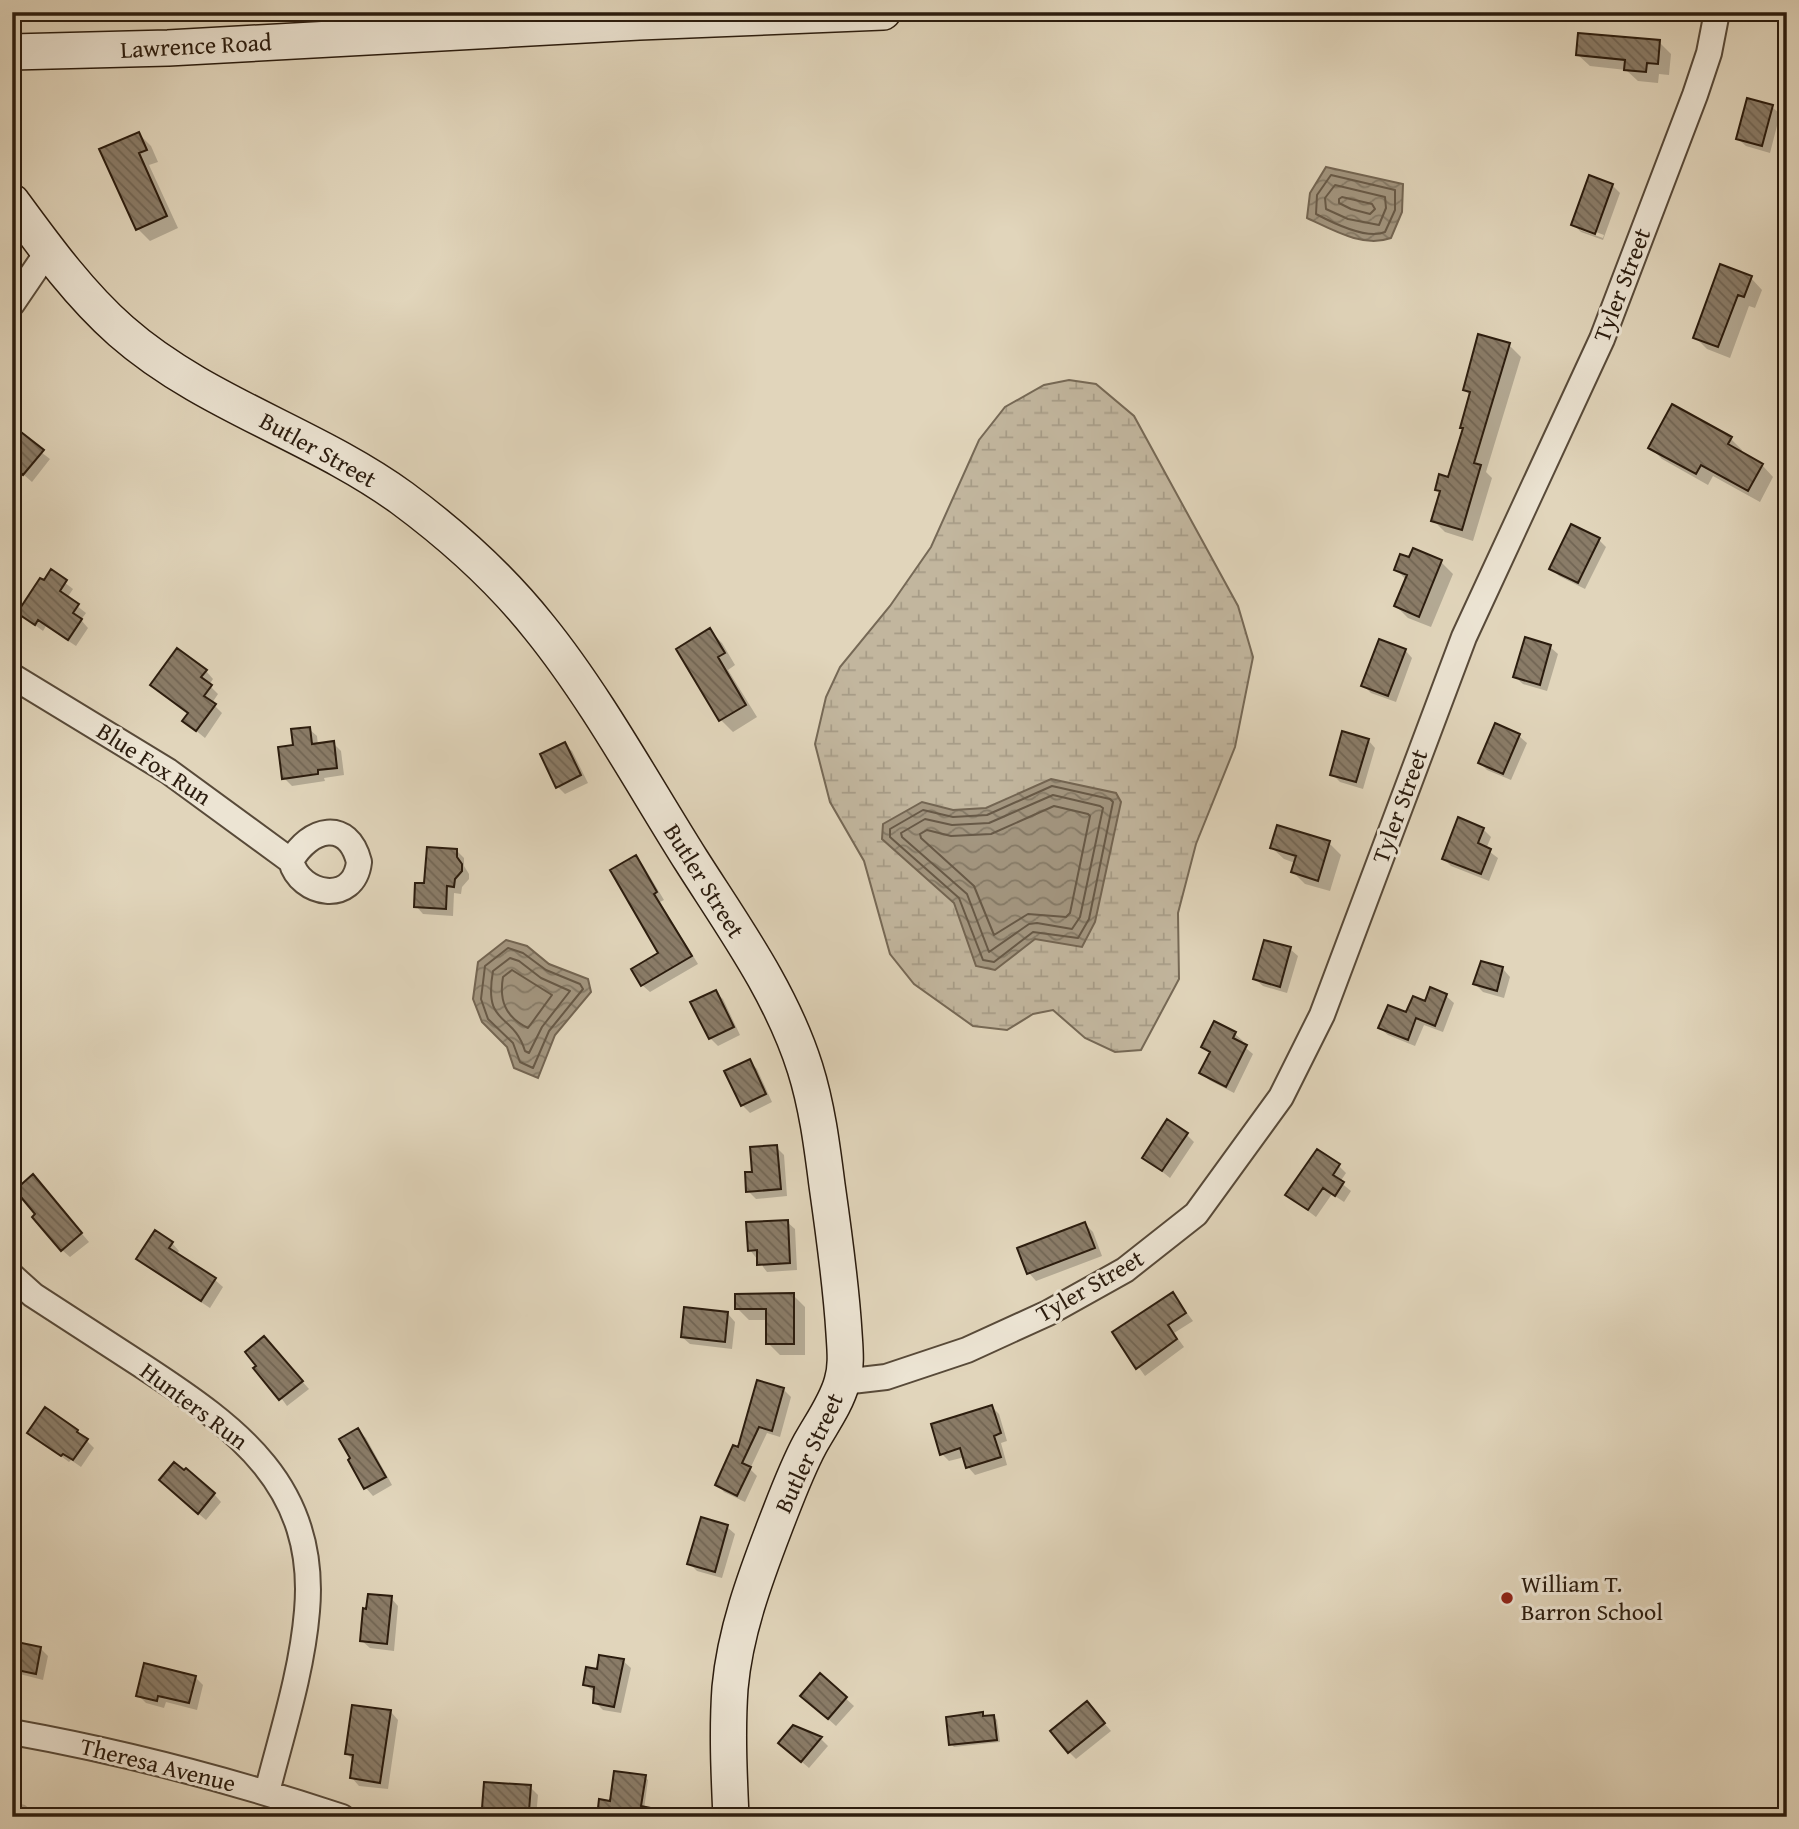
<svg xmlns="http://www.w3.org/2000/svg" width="1799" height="1829" viewBox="0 0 1799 1829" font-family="'Gentium Book Plus',serif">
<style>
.wetland{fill:url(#wetland-marsh);stroke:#766956;stroke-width:2}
.water{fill:url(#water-waves);stroke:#736552;stroke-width:2}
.shadow{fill:#0003;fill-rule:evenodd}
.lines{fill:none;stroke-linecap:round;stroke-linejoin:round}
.shore{stroke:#675947;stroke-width:2}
.building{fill:url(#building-back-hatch);stroke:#2b1c0e;stroke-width:2}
.street-casing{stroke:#584a39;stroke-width:28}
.secondary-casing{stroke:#2b1c0e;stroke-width:38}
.street{stroke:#ece4d3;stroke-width:24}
.secondary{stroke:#ece4d3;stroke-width:35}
.poi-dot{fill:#8f2418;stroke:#ece4d3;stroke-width:2.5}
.labels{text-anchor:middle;stroke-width:6;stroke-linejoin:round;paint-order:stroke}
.street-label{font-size:24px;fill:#2b1c0e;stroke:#ece4d3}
.poi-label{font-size:24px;fill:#2b1c0e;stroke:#ece4d3;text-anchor:start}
</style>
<defs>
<pattern id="wetland-marsh" width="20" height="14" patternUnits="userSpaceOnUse" patternTransform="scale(1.75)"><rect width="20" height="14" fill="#c2b69e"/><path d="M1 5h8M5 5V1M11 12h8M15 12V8" fill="none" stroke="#a79c87"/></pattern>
<pattern id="water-waves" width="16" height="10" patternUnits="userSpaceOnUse" patternTransform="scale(1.75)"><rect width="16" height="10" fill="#a39680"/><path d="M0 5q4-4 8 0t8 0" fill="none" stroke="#857a67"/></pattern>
<pattern id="building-back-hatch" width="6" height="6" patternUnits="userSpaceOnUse" patternTransform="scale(1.75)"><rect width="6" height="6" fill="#8a7c68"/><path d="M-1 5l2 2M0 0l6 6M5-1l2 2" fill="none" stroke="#716554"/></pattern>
</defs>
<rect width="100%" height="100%" fill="#e1d5bb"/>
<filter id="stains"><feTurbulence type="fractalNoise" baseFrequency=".00286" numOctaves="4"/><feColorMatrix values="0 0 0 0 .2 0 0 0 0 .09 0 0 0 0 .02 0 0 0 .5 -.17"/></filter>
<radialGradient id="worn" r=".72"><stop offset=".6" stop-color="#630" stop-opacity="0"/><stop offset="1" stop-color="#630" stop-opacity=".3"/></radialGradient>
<path class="wetland" d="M1069,380L1096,384L1134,416L1238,606L1253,657L1235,747L1196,844L1178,913L1179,979L1141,1050L1115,1052L1085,1038L1053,1010L1033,1014L1007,1030L973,1026L914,984L890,954L864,861L830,802L815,744L826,697L840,667L890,606L931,547L979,440L1005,407L1044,385Z"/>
<path class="water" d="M1326,167L1403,184L1402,212L1391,238C1363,248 1333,230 1307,218L1310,193Z
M1051,779L1116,793L1121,802L1095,922L1082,947L1035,939L995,970L976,966L954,903L882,839L883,824L922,802L953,810L986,808Z
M506,940L527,946L549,964L588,979L591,992L555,1035L538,1078L514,1068L507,1047L482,1022L473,999L478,962Z"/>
<path class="shadow" d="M65,12H150V18L75,22Z
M1659,42L1671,54L1669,75L1659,74L1658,83L1638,81L1626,70L1590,66L1578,55Z
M1772,107L1780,114L1770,153L1746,146L1738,139Z
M139,134L151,146L158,162L149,165L178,228L150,241L138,229L101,150Z
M1612,185L1620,193L1603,240L1581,232L1573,224ZM1580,226L1604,235L1603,238L1580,230Z
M1751,278L1762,290L1755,308L1749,306L1730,358L1707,349L1695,337Z
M1509,345L1521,357L1486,472L1492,478L1473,541L1445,532L1433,520L1441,493L1437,489L1449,479L1464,430L1462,427L1470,395L1465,390Z
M12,430L50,459L32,482L16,468L15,511L12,513Z
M1730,438L1742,450L1741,454L1762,465L1773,477L1760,502L1713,476L1708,485L1662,459L1650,447Z
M1599,540L1606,547L1585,589L1559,576L1551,568Z
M1441,562L1453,574L1431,627L1408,618L1396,606L1406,580L1396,569Z
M51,572L73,589L67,598L86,613L81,620L88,628L76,646L46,626L43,631L19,613Z
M710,631L722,643L735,665L728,670L757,717L733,732L721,720Z
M1550,647L1558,654L1547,691L1523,684L1515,677Z
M1405,650L1412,658L1396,702L1371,693L1363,685Z
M206,671L213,679L209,685L218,694L212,703L222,713L205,738L184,721L190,714L152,685Z
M309,729L317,736L318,745L333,743L341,751L344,775L324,778L325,781L292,786L284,778L295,746Z
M1519,736L1527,743L1511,780L1487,770L1480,763Z
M1368,740L1375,748L1363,789L1340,782L1332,774Z
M564,744L572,751L588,783L565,794L558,787Z
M1483,829L1491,837L1486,849L1498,858L1489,881L1451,866L1444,859Z
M1329,843L1341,855L1330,891L1305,884L1293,872L1295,863L1284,859L1272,848Z
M457,851L464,858V866L469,874V879L462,887L461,894L454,893L453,916L423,914L416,906L426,885Z
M635,858L643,865L664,900L660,902L698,964L650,992L642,985L660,954Z
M1290,949L1298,956L1287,993L1263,986L1255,979Z
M1482,963L1503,969L1510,977L1504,998L1483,992L1475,984Z
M715,992L723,999L740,1035L718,1046L710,1038Z
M1446,996L1454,1003L1443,1032L1424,1025L1415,1046L1388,1035L1380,1028L1426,1003Z
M1235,1034L1243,1041L1241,1044L1253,1054L1234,1093L1209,1080L1201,1073L1211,1054L1203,1047Z
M749,1061L757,1069L772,1102L750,1113L742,1105L727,1072Z
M1187,1135L1194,1142L1170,1178L1144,1157Z
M776,1147L784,1155L787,1196L756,1199L748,1191L754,1174Z
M1339,1166L1346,1173L1340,1182L1351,1191L1344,1202L1332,1194L1316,1217L1287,1195Z
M40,1184L89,1242L70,1257L62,1250Z
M787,1222L795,1229L797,1270L767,1272L750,1250Z
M1085,1224L1093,1232L1102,1256L1036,1281L1029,1273Z
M172,1243L179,1251L176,1255L215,1280L223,1287L210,1308L146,1266L138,1259Z
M1173,1294L1193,1321L1174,1333L1184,1347L1145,1376L1114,1333Z
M793,1295L805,1307V1355H780L768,1343V1320H749L737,1308Z
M728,1314L735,1322L732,1349L690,1344L682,1337Z
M271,1346L309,1389L287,1406L258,1366Z
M783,1389L791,1397L780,1437L767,1433L750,1469L757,1476L745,1502L724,1492L717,1484L739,1450Z
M992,1407L999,1414L1007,1441L1001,1443L1007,1465L975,1475L968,1467L965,1457L949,1461L942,1454Z
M358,1430L366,1438L392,1485L373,1496L366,1488L350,1460Z
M77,1431L94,1448L81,1467L71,1460L69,1462L30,1433Z
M168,1488L214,1494L221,1502L206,1520Z
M727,1527L735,1534L722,1578L697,1571L689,1563Z
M391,1598L398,1606L394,1651L370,1648L362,1641Z
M12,1643L40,1648L48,1656L43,1680L12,1672Z
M623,1661L631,1668L621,1713L603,1710L595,1702L596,1693L585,1685L598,1671Z
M820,1675L854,1706L836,1726L810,1703Z
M195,1677L203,1685L197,1710L166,1702L164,1708L146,1703L138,1695Z
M1094,1711L1111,1731L1076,1759L1069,1752Z
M391,1712L398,1720L388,1789L359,1786L352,1778L354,1761L347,1754Z
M982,1714L986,1718L994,1717L997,1720L1000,1742L954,1747L951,1744Z
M794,1728L821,1739L828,1746L809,1768L788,1750Z
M645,1777L648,1780L643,1817L612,1803Z
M530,1787L538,1795L536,1817L492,1815L484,1807Z
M12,1802L25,1805L33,1812L32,1817H12Z"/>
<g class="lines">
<path class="shore" d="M1331,175L1395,190V210L1385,232C1367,240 1333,223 1316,214L1317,195Z
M1335,185L1385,197L1386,208L1379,225L1348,219L1326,209L1325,198Z
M1342,197L1372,204L1375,209L1370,214L1351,209L1339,203V199Z
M1052,786L1110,799L1113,802L1089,919L1078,938L1033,932L994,962L983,960L959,898L890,837V829L923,810L953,817L987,815Z
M1053,795L1100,806L1103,808L1080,917L1072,929L1037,923L1029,924L989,952L967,894L902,837L901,833L925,819L952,825L989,823Z
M1054,806L1088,814L1090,816L1070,913L1066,917L1028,914L994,935L974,886L921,838L920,834L927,830L951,836L991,834Z
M508,948L523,953L546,970L580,984L583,989L549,1031L533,1068L520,1062L513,1043L488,1019L481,999L485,966Z
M510,958L519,961L541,978L570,991L542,1027L529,1053L525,1051C513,1011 483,1028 493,971Z
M512,970L552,995L528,1028C505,1017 499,1000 503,977Z"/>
</g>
<path class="building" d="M1578,33L1660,40L1658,64L1647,63L1646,72L1624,70L1625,60L1576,55Z
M1747,98L1773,105L1762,146L1736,139Z
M139,132L147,150L139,153L167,216L136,230L99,149Z
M1589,175L1613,184L1595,234L1571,225Z
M1720,264L1752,276L1744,297L1738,295L1718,347L1693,338Z
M1478,334L1510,343L1474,463L1481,465L1462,530L1431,521L1440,491L1435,490L1439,474L1448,477L1463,428H1460L1470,392L1463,390Z
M1672,404L1732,437L1728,444L1763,464L1748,491L1701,465L1696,474L1648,448Z
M12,425L44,450L23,475L12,466Z
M1571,524L1600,538L1578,583L1549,569Z
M1413,548L1442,560L1419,617L1394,606L1407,575L1394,570L1400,554L1409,557Z
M51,569L67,580L60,591L79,604L73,613L82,619L68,640L38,620L35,625L17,613L40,578L44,580Z
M710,628L725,653L718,657L746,705L719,721L676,649Z
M1525,637L1551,645L1540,685L1513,677Z
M1379,639L1406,649L1388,696L1361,686Z
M177,648L207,670L201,677L212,685L204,696L216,704L196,731L182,721L188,713L150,685Z
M1495,723L1520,734L1503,774L1478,763Z
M310,727L312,744L334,741L337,768L318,770V774L282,779L278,747L293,745L291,729Z
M1342,731L1369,739L1356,782L1330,775Z
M565,742L581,775L556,788L540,754Z
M1458,817L1484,828L1478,843L1491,849L1481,874L1442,859Z
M1277,825L1330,841L1318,881L1291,872L1296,856L1270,848Z
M427,847L457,849V857L462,864V871L455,879L454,887L447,886L446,909L414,907L415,883H424Z
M636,855L657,892L654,894L692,956L641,986L631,969L658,953L610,870Z
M1264,940L1291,947L1280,987L1253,979Z
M1481,961L1503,967L1497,991L1473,984Z
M1430,987L1447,994L1435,1026L1416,1018L1408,1040L1378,1028L1388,1005L1406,1012L1413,996L1425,1001Z
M716,990L734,1027L709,1039L690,1002Z
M1214,1021L1236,1032L1233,1038L1247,1045L1226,1087L1199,1073L1210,1052L1201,1047Z
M750,1059L766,1094L741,1106L724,1071Z
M1167,1119L1188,1133L1162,1171L1142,1158Z
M777,1145L781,1189L746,1192L745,1172H752L750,1147Z
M1317,1149L1340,1164L1333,1175L1344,1182L1335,1196L1323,1188L1308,1210L1285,1195Z
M33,1174L82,1233L61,1251L32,1217L35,1214L15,1190Z
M788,1220L790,1263L757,1265V1250L748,1251L746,1222Z
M1085,1222L1095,1248L1027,1274L1017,1248Z
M155,1230L173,1242L169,1248L216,1278L201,1301L136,1259Z
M1173,1292L1186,1313L1168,1325L1177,1339L1136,1369L1112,1332Z
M794,1293V1344H766V1309H735V1294Z
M684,1307L728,1312L725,1342L681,1337Z
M264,1336L303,1381L279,1400L253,1368L256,1366L245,1352Z
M757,1380L784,1388L772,1431L759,1427L742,1463L751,1467L737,1496L715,1485L733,1445L738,1447Z
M992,1405L1001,1433L994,1436L1001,1457L966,1468L960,1448L940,1455L931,1424Z
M45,1407L78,1430L77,1432L88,1439L73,1460L63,1454L61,1456L27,1433Z
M358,1428L386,1477L364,1489L348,1460L350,1458L339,1439Z
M174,1462L184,1470L186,1468L215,1493L198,1514L159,1480Z
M701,1517L728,1525L715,1572L687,1564Z
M368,1594L392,1596L387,1644L360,1641L363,1608L366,1609Z
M12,1641L41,1647L36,1674L12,1669Z
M599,1655L624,1659L614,1707L593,1703L594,1687L583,1685L586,1667L597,1669Z
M144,1663L196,1676L189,1703L158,1696L157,1701L136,1696Z
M820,1673L847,1697L828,1719L800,1696Z
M1087,1701L1105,1723L1068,1753L1050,1731Z
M352,1705L391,1710L380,1783L350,1778L353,1755L345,1754Z
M983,1712V1716L994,1715L997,1740L949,1745L946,1717Z
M793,1725L822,1737L801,1762L778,1743Z
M614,1771L646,1775L641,1806L651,1808L650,1817H597L599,1799L610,1801Z
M484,1782L531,1785L529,1811L482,1808Z"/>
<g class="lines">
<defs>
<path id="street" d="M12,304L48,251
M12,676L168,771L291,861C300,896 354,905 359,862C348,818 309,828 291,861
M12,1276L33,1295C70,1319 107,1343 144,1367C237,1428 318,1486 307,1611C302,1672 282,1733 267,1792
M843,1382L886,1377L967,1350L1048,1313L1125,1270L1196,1214L1281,1097L1322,1015L1464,637L1602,339L1695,95L1709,53L1717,12
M12,1732C124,1752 234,1781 342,1817"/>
<path id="secondary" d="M12,52L168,48L639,22L883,12
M12,202C45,247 79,294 121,331C204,404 314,434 402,498C452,535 500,578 539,627C595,696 643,784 691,860C733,926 781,992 805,1068C817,1106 822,1146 827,1185C834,1234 841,1283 844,1333C845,1349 847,1366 842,1382C836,1404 821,1424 810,1444C796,1470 786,1498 775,1526C755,1578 735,1632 730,1688C727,1731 729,1774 731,1817"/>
</defs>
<use href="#street" class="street-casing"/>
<use href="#secondary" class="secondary-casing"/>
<use href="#street" class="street"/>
<use href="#secondary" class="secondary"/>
</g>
<circle class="poi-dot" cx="1507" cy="1598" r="7"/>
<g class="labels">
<g class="street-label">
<text transform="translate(196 46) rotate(-3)" y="8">Lawrence Road</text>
<text transform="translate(1622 285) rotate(-69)" y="8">Tyler Street</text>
<text transform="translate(318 450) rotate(29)" y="8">Butler Street</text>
<text transform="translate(154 764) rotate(33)" y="8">Blue Fox Run</text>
<text transform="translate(1400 806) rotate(-70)" y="8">Tyler Street</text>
<text transform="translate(704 881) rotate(58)" y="8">Butler Street</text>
<text transform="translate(1090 1286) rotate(-30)" y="8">Tyler Street</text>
<text transform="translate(194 1406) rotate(37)" y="8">Hunters Run</text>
<text transform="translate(809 1453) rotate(-65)" y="8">Butler Street</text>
<text transform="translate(158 1765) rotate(14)" y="8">Theresa Avenue</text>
</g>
<g class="poi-label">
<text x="1521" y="1592">William T.<tspan x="1521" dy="28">Barron School</tspan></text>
</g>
</g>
<rect width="1799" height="1829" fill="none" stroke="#e1d5bb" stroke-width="42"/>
<rect x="14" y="14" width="1771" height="1801" fill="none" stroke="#2b1c0e" stroke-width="3.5"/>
<rect x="21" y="21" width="1757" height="1787" fill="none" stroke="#2b1c0e" stroke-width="2"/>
<rect width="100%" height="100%" filter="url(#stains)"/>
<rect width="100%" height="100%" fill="url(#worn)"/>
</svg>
